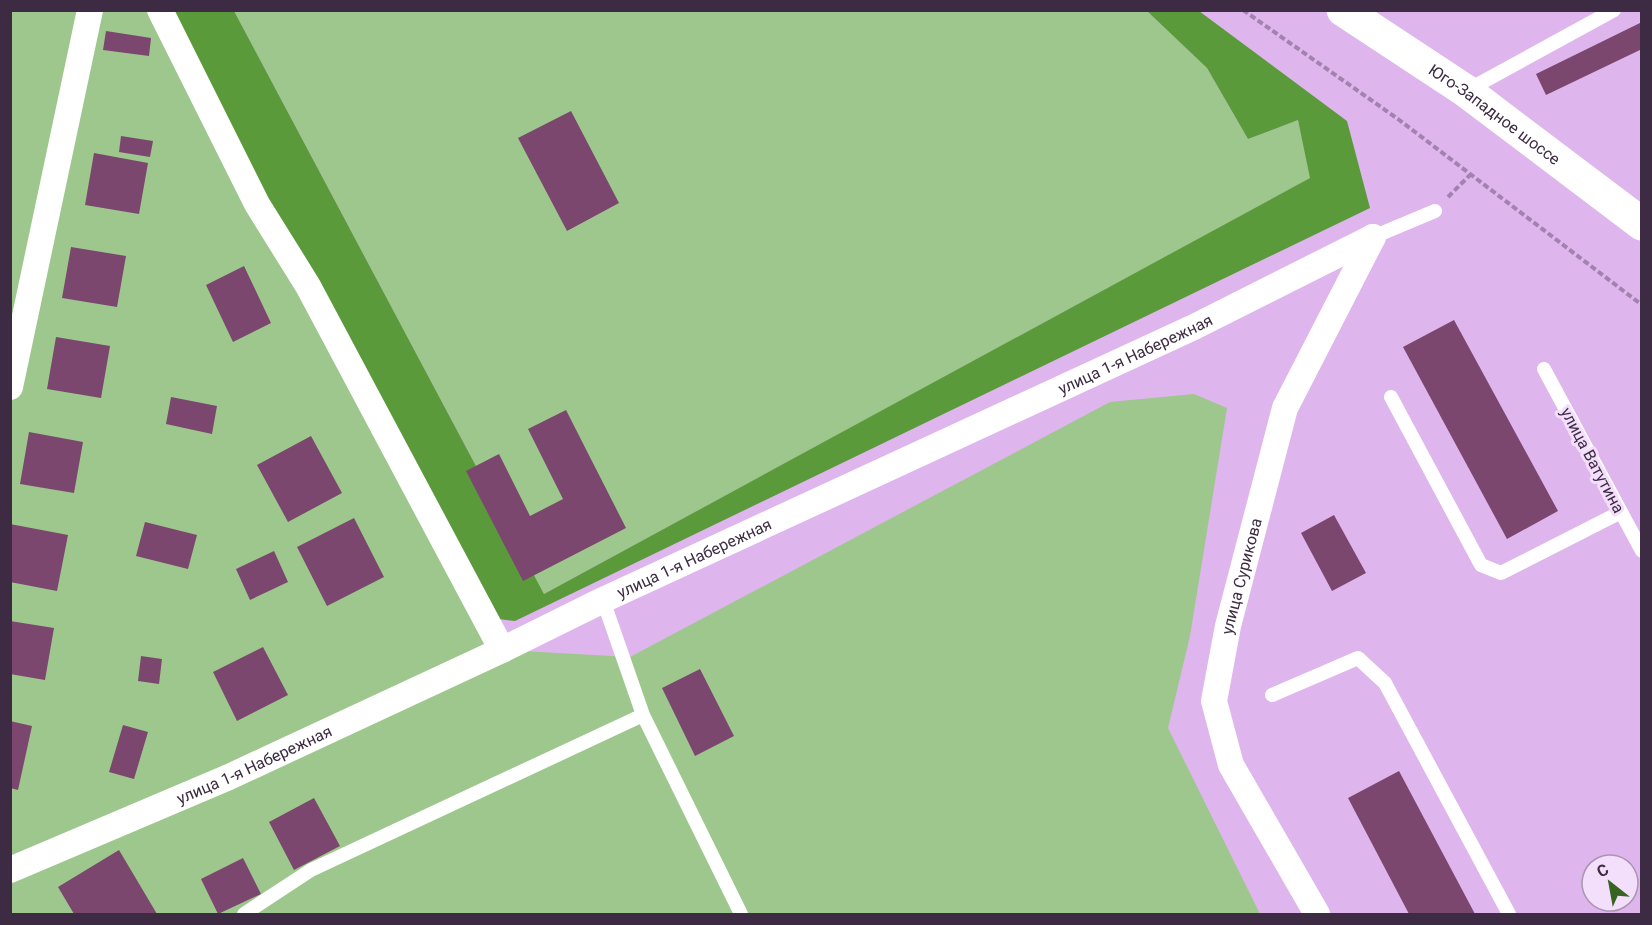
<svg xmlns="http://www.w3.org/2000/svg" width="1652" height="925" viewBox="0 0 1652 925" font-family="Roboto,sans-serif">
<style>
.green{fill:#9ec78d}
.forest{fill:#5b9a3b}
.building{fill:#7b476e}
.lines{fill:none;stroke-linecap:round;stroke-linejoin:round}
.path{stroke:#a282ae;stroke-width:4;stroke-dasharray:6 3;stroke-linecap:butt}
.lane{stroke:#fff;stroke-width:14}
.street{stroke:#fff;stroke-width:26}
.secondary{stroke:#fff;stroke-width:33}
.labels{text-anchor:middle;stroke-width:6;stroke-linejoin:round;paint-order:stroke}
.street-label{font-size:16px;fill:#3c2b42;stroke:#f3defb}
</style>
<rect width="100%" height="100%" fill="#deb5ed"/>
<path class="green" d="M10,11H160L503,650L630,657L1110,402L1194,394L1227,408L1190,636L1168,728L1260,914H11Z
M234,11H1147L1207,68L1248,139L1298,120L1311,178L544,594Z"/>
<path class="forest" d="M163,11H234L544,594L1310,178L1298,120L1248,139L1207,68L1147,11H1199L1347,121L1370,208L515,621L499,619Z"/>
<path class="building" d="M1642,22V49L1546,95L1536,74Z
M106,31L151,38L149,56L103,50Z
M571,111L619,203L567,231L518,138Z
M121,136L153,141L150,157L119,152Z
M94,153L148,163L139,214L85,205Z
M71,247L126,256L117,307L62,298Z
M244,266L271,323L233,342L206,285Z
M1454,320L1558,511L1507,539L1403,347Z
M56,337L110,346L101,398L47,389Z
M171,397L217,406L212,434L166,424Z
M566,410L626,528L523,581L466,471L499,454L530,516L563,499L528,429Z
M29,432L83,442L74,493L20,484Z
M311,436L342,493L288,522L257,465Z
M1334,515L1366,573L1332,591L1301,533Z
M354,518L384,577L327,606L297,547Z
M145,522L197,535L188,569L136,556Z
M10,524L68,535L57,591L10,582Z
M274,551L288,582L250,600L236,569Z
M10,621L54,628L45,680L10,674Z
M263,647L288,695L237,721L213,672Z
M141,656L162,659L159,684L138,681Z
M700,669L734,736L695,756L662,688Z
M10,721L32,726L18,790L10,788Z
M123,725L148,732L134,779L109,772Z
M1399,771L1475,914H1409L1348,798Z
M314,798L340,846L294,870L269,822Z
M119,850L157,914H74L58,887Z
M243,858L261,894L218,914L201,879Z"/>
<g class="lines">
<path class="path" d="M1243,10L1398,119L1642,305
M1448,197L1470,175"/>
<path class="lane" d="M1466,91L1614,10
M1373,237L1435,211
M1544,369L1642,551
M1391,397L1481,565L1501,573L1621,512
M603,600L643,715L741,914
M1272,695L1358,658L1385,683L1509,914
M244,914L311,870L643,715"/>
<g class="street">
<path d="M160,10L257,204L308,286L502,650"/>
<path d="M10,387L90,10"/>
<path id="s1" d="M10,870L229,777L502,650L603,600L1194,327L1373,237"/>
<path id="s2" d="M1317,914L1231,765L1214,701L1228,626L1285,408L1373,237"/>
</g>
<path class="secondary" id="s3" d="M1343,10L1466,91L1642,224"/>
</g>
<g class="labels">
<g class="street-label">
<text dy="6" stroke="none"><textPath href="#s3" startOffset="184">Юго-Западное шоссе</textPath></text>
<text dy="6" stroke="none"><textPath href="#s1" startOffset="1238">улица 1-я Набережная</textPath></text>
<text transform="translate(1593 460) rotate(62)" y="6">улица Ватутина</text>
<text dy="6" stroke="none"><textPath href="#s1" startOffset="752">улица 1-я Набережная</textPath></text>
<text dy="6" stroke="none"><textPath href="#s2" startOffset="366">улица Сурикова</textPath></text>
<text dy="6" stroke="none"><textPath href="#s1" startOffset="266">улица 1-я Набережная</textPath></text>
</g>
</g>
<rect width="1652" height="925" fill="none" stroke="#3c2b42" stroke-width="24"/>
<g transform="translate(1610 883) rotate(329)"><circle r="28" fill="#f3defb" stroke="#aa96b1" stroke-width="1.5"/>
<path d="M0-4.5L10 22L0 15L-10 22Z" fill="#386421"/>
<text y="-9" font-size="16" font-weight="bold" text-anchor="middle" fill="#3c2b42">С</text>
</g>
</svg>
